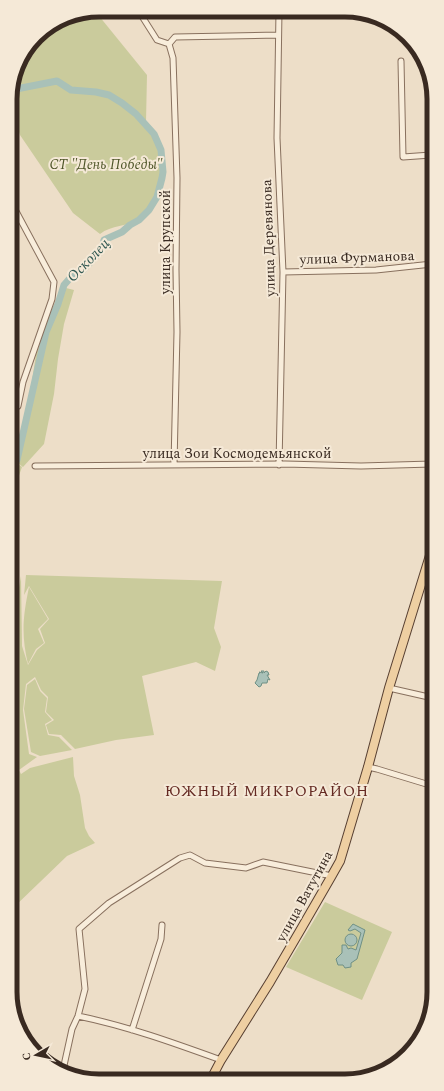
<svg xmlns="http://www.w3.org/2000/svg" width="444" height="1091" viewBox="0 0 444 1091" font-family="Spectral,serif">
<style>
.green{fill:#cacb9c;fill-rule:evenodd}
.water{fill:#a9c1b8;stroke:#6f9085}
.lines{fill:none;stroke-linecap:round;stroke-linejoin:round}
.river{stroke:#a9c1b8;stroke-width:7}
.minor-casing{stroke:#88705e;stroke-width:7}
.primary-casing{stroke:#573f31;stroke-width:10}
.minor{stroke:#f8eddb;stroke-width:5}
.primary{stroke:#eecfa2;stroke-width:8}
.labels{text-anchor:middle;stroke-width:4;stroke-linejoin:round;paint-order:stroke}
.park-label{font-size:14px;font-style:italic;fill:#4e5528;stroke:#f5e9d7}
.street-label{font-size:14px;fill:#392a21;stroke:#f5e9d7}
.water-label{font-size:15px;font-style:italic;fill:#315852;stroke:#f5e9d7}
.neighbourhood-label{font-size:15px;letter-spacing:1px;fill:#642922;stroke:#f5e9d7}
.rim{fill:none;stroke:#392a21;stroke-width:5}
</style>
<rect width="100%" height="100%" fill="#eddec8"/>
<path class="green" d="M95,11L147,75L146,122C134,108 116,93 97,90C78,88 75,92 58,80L11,89L19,59L40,32L65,17Z
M57,82C64,85 68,91 76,92C87,94 98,91 109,96C128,104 156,130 160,151C162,158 162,167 161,175C159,190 151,209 139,218C128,227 111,225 100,234L73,213L20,135L10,104L11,90Z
M62,287L74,290L64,324L58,359L54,394L44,444L23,467L11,458V442L19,435L26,422L36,354L46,331L51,313Z
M11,459L22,467L11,498Z
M26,575L222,581L214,628L221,647L215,671L196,662L142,676L154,735L116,740L75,749L61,735L49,734L46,725L54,720L46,712L48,697L41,690L35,677L26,684L23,710L29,754L37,757L19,770L21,774L30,768L73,757L74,776L80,795L85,828L89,836L95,843L67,856L13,908L12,628L21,576L22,646L28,665L37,650L45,643L40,629L49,619L29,586L24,595Z
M29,587L48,619L38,629L44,643L36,649L28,664C21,635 23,616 29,587Z
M35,679L40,691L47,698L45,712L52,720L45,724L48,735L59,737L72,750L40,756L31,752L24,709L27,685Z
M325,902L392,932L362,1000L286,967ZM350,934H354L357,939L355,944L352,946L346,944L345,938Z"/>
<path class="water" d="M261,671H264V673L266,671L268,672L269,675H267L270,680L268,679L267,683H262L261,686L259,687L255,683L257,680L259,673H260L259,672L263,673Z
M353,924L365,930L357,959L351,963V967L345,968L343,965H338L336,959L342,953V945H346L348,949L351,948L356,950L361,933L355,929L350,931L348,930Z
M345 940a6 6 0 1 1 12 0a6 6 0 1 1-12 0Z"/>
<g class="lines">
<path class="river" d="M11,90L57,81L71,90L96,92L109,95L122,103L136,114L154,134L161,150L163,172L162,178L157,197L149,210L139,220L130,225L122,232L104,240L102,249L97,255L82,271L71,277L64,285L58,304L46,332L17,460L11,468"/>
<defs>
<path id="minor" d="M138,10L157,40L169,44L173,58L177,178L176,270L177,332L174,465
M169,44L175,37L278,35
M401,61L403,157L431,155
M11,202L54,282L52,299L23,382L18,406
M283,272L376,270L432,264
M279,465L283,272L277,138L279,11L370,16
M35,466L285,464L361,466L432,464
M389,688L433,698
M368,767L377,769L433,786
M78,1016C127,1026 174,1043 221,1060
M132,1030L161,939L162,925
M63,1070L72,1029L78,1016L85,989L79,929L109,903L180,858L190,855L205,863L246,868L263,862L332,876"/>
<path id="primary" d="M211,1079L221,1060L270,982L301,929L331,877L340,861L368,767L389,688L432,549"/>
</defs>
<use href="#minor" class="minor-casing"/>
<use href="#primary" class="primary-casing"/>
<use href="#minor" class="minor"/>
<use href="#primary" class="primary"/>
</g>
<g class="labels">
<g class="park-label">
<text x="106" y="169">СТ "День Победы"</text>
</g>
<g class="street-label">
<text transform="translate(268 238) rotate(-92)" y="5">улица Деревянова</text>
<text transform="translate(165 242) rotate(-90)" y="5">улица Крупской</text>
<text transform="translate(357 257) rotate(-2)" y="5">улица Фурманова</text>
<text x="237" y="458">улица Зои Космодемьянской</text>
<text transform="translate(304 896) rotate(-61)" y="5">улица Ватутина</text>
</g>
<g class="water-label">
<text transform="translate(88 260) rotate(-46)" y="5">Осколец</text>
</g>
<g class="neighbourhood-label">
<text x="267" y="796">ЮЖНЫЙ МИКРОРАЙОН</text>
</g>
</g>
<path d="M0 0H444V1091H0ZM99 17H345A82 82 0 0 1 427 99V992A82 82 0 0 1 345 1074H99A82 82 0 0 1 17 992V99A82 82 0 0 1 99 17Z" fill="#f5e9d7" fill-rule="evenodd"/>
<path class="rim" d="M99 17H345A82 82 0 0 1 427 99V992A82 82 0 0 1 345 1074H99A82 82 0 0 1 17 992V99A82 82 0 0 1 99 17Z"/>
<g transform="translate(36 1055) rotate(261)" stroke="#f5e9d7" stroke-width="3" paint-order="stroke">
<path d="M0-3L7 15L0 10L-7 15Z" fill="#392a21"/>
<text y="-6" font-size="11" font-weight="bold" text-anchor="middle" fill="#392a21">С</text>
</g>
</svg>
